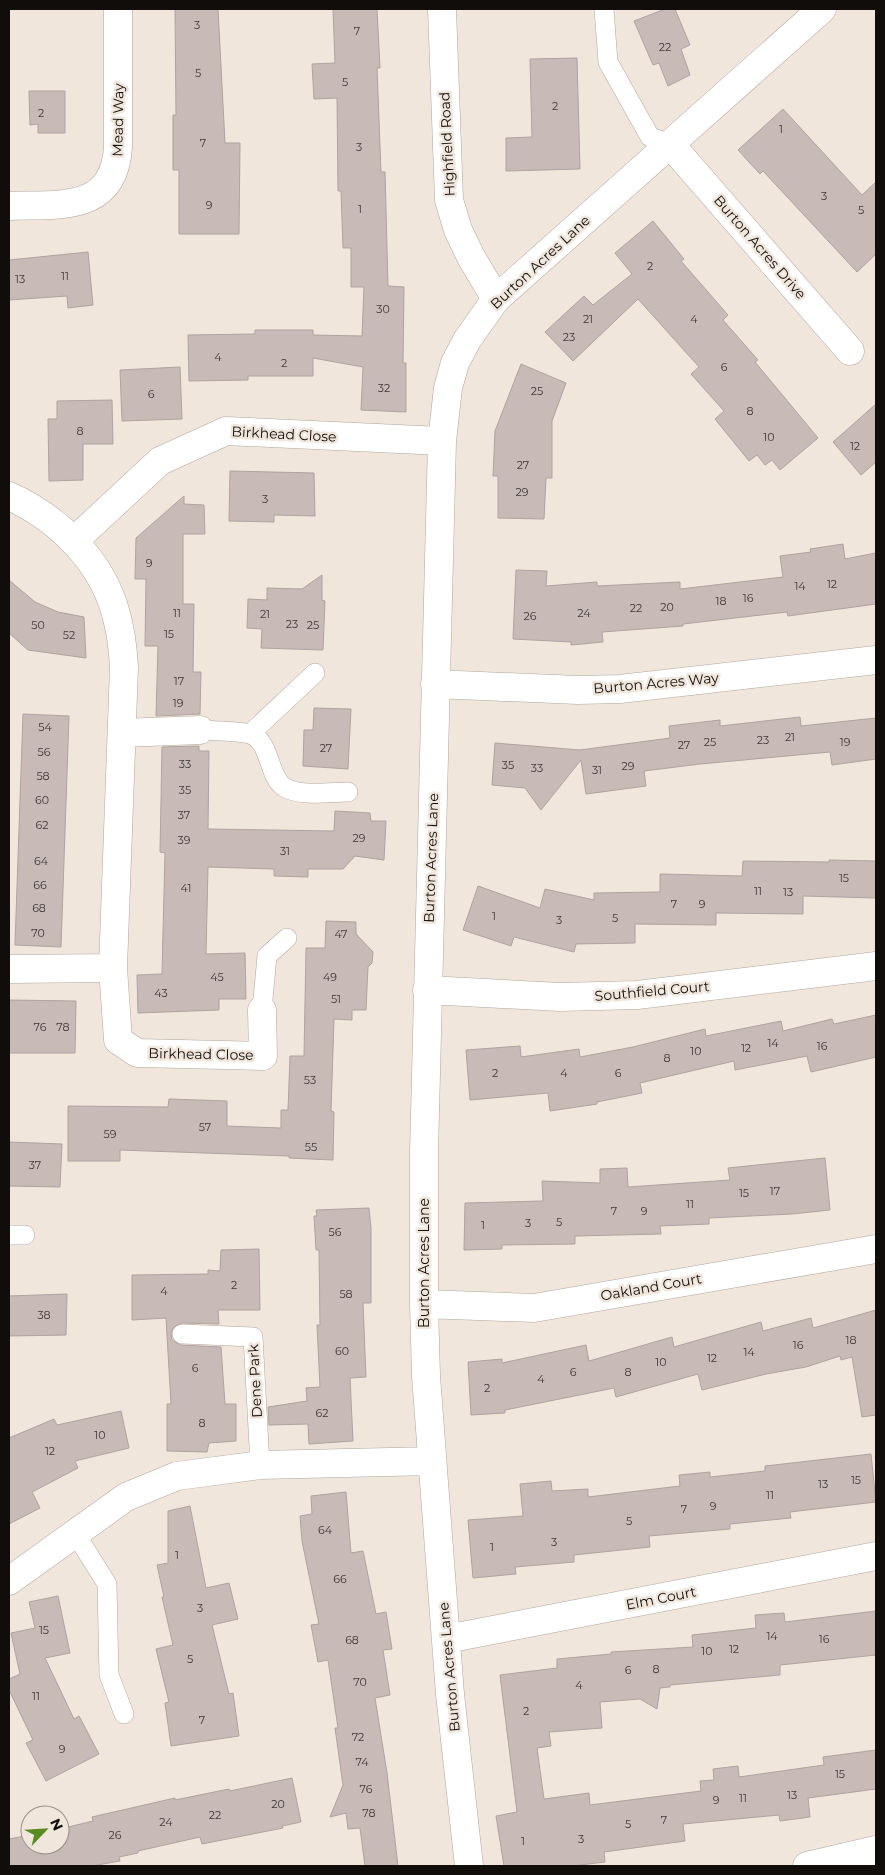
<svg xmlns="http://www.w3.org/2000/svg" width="885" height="1875" viewBox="0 0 885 1875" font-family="Montserrat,sans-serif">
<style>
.building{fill:#c8bab7;stroke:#b0a29f}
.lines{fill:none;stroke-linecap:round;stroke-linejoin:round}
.lane-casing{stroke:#b0a69d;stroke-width:20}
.street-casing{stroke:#b0a69d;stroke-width:29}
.lane{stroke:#fff;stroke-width:19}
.street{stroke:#fff;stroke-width:28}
.labels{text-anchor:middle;stroke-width:5;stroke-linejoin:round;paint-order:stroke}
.number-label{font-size:11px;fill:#3f3835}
.street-label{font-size:14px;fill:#110d0a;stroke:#f0e6dc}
</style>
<rect width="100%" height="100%" fill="#f0e6dc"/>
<path class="building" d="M175,9H218L225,143H240L239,234H179V170H173V115H176Z
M333,9H377L380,68H377L381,172H385L388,286L404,287L403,363H406V412L361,410L363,367L313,358V376H248V380L189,381L188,335L255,334V330H313V335L362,336L364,287H351V248H343L341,191H338L337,98L314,99L312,64L335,63Z
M665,9H675L690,45L681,49L690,75L668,86L659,63L653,65L634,21Z
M577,58L580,169L506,171V138L532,137L530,59Z
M29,91H65V133H38V124L30,125Z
M783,109L862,195L876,182V254L857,272L763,171L760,174L738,150Z
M653,221L684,259L681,261L728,315L723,320L758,360L755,362L818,438L780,470L772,460L765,465L757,455L749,461L715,419L724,411L691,374L699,367L638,299L573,361L545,332L584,296L593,305L632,274L615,253Z
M88,252L93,305L68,308L67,296L9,300V260Z
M521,364L566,383L552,421V478H546L544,519L498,518V476H493L495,431Z
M180,367L182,419L122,421L120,370Z
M112,400L113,444H83V480L49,481L48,419H57V401Z
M876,404V462L861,475L833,442Z
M230,471L314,473L315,516L274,515V522L229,521Z
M184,496V504L204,505L205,534H183V604H194L193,672H201L200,714L156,716L158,646H145L146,579H135L136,538Z
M843,544L845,559L876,553V604L788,616L787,612L683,624V626L602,632L603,642L571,645V642L513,639L516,570L547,571L546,586L597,582V586L680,582V589L783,577L780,556L811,552L810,549Z
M322,575V600L325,601L323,650L261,648L262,629L247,628L248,599L267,600V588L302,589Z
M9,580L35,602L58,612L84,617L86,658L28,650L9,633Z
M314,708L351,709L348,769L303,766L304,730H313Z
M23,714L69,716L61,947L15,945Z
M800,717L801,726L876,718V759L832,765L830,752L700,764L644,771L646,786L586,794L581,760L541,810L525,788L492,785L495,743L580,750L670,738L669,726L720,720V726Z
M199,746V751H209L208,829L334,831L335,811L370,813L371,821H386L384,860L355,856L343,869H308V877L274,876V869L208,867L206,954L245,953L246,999H219V1010L138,1013L137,975L162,974L165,853L160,852L162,747Z
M829,860L876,861V898L803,896V914L716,913V925L635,924V943L576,944L574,952L514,937L511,946L463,930L478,886L540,908L545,889L594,900V893L660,892V874L742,876L743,861L829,862Z
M326,921L356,922V934L373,952L372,963L368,967L366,1010H352V1020L334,1019L331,1111L334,1112L333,1160L289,1158V1156L120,1150V1161H68V1106L168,1107L169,1099L227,1101V1126L281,1128V1110H288L290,1056H304L306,948H325Z
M9,1000L76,1001L75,1053H9Z
M876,1015V1057L811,1072L807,1056L735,1070L734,1061L640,1083L642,1093L597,1102V1104L550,1111L548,1093L470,1100L466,1050L520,1046L521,1057L579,1049L580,1057L633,1047L705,1029L706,1036L781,1021L783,1031L832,1019L834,1024Z
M9,1142L62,1144L60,1187L9,1186Z
M825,1158L830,1210L792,1214L709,1218V1224L660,1226L661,1234L575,1236V1244L502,1245V1249L464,1250L465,1203L543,1201L542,1181L600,1183V1169L627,1168L628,1187L730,1180L728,1168Z
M369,1208L371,1228V1303H363L366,1377L350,1378L353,1441L309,1444L308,1424L269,1425L268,1407L307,1401L306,1388L320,1387L317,1325H320L319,1250H316L314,1216H317L316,1210Z
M259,1249L260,1310H218L219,1324L182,1323L173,1328L171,1333L172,1340L181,1345L221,1347L225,1404H236V1441L209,1443L207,1452L167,1451V1404H171L166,1318L132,1320V1275L208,1274V1270L220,1271L221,1250Z
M67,1294L66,1335L9,1336V1296Z
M876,1310V1415L862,1417L852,1357L841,1360L840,1356L806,1367L766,1374L702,1390L698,1374L616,1397L614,1388L505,1410V1413L471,1415L468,1362L502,1359V1363L586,1345L589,1361L672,1337L674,1347L761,1322L763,1331L811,1318L813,1328Z
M121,1411L129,1448L75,1461L78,1468L32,1492L40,1508L9,1524V1438L54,1419L57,1425Z
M871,1454L876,1502L790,1512L791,1518L730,1524V1529L649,1536L650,1547L574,1555V1562L515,1567L516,1574L473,1578L468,1520L523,1516L520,1484L551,1481L552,1491L588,1489V1497L680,1486L679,1475L710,1472V1477L765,1471V1466Z
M346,1492L351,1553L363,1551L376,1614L386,1612L392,1649L383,1650L390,1695L375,1698L387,1773L398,1866H365L360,1828L348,1829L346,1813L330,1817L343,1785L335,1728H338L328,1660L318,1662L311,1625L319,1624L302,1541L300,1516L312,1514L311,1496Z
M190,1506L206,1588L229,1583L238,1619L212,1625L229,1694L233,1693L239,1736L171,1746L165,1703L169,1702L156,1649L173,1645L162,1597H164L157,1565L168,1563V1511Z
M58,1596L70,1653L45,1658L74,1719L79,1716L99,1754L46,1781L26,1743L33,1740L9,1690V1679L20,1674L11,1633L35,1628L29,1602Z
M876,1611V1655L780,1665V1675L670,1685V1687L660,1688L657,1709L640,1699L600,1702L602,1728L549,1732L551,1746L537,1748L544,1799L589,1793L590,1805L701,1791L700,1781L714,1780L713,1769L738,1766L739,1777L824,1765L823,1757L876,1750V1789L808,1798L810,1817L780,1821L779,1815L683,1824L685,1841L604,1852L605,1862L572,1866H504L496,1816L517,1812L500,1675L557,1668V1659L611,1654V1652L693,1647L692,1635L756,1628L755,1615L784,1613L785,1622Z
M292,1778L301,1822L282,1826L283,1828L202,1844L200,1837L138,1851V1853L119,1857L120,1861L92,1866H9V1839L30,1835V1845H60V1829L93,1821L92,1817L175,1798V1800L229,1789L230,1791Z"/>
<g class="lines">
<defs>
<path id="lane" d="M604,9L608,62L650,137L670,144
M200,730C211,731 240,731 250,734C271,741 268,777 284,787C299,797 331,792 348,792
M250,734L315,673
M262,1010L267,956L287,938
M9,1235H25
M182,1334L253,1337L260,1465
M75,1533L107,1584L109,1675L124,1714"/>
<path id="street" d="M442,9L449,200L458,230L471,257L496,299
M670,144L850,351
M9,206C59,204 114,213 118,147V9
M9,496C58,518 102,561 116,614C121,632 123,649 124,667L113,968L118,1040L137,1053L263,1056L262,1010
M74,541L160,461L226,431L442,441
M435,684L578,690L620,689L876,660
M122,733L200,730
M9,969L113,968
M427,990L560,997L637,995L876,966
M424,1304L534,1308L876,1249
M9,1581L126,1497L177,1476L260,1465L432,1461
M446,1639L876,1556
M469,1866L450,1694L426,1376L424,1304V1153L442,441L448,388L455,363L467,340L496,299L822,9
M807,1866L876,1850"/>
</defs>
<use href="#lane" class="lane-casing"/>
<use href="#street" class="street-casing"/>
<use href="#lane" class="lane"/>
<use href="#street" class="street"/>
</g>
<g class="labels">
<g class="number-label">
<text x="197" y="29">3</text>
<text x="357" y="35">7</text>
<text x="665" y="51">22</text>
<text x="198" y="77">5</text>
<text x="345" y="86">5</text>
<text x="555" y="110">2</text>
<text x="41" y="117">2</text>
<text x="781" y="133">1</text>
<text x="203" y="147">7</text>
<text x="359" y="151">3</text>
<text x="824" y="200">3</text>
<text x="209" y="209">9</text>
<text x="360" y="213">1</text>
<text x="861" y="214">5</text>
<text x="650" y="270">2</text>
<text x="65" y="280">11</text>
<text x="20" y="283">13</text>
<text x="383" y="313">30</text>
<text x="588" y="323">21</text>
<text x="694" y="323">4</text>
<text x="569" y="341">23</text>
<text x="218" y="361">4</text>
<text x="284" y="367">2</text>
<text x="724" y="371">6</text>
<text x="384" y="392">32</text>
<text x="537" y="395">25</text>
<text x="151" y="398">6</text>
<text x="750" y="415">8</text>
<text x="80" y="435">8</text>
<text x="769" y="441">10</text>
<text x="855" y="450">12</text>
<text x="523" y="469">27</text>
<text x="522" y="496">29</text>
<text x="265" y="503">3</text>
<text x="149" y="567">9</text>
<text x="832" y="588">12</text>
<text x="800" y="590">14</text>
<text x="748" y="602">16</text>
<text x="721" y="605">18</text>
<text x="667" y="611">20</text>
<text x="636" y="612">22</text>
<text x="177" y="617">11</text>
<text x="584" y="617">24</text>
<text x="265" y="618">21</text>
<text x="530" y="620">26</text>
<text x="292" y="628">23</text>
<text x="38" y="629">50</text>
<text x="313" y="629">25</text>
<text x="169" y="638">15</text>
<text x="69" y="639">52</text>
<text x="179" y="685">17</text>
<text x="178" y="707">19</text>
<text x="45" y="731">54</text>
<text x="790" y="741">21</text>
<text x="763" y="744">23</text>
<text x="710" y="746">25</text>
<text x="845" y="746">19</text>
<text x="684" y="749">27</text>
<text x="326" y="752">27</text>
<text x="44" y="756">56</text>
<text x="185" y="768">33</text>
<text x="508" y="769">35</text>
<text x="628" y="770">29</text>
<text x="537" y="772">33</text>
<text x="597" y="774">31</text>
<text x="43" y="780">58</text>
<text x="185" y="794">35</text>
<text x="42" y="804">60</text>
<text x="184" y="819">37</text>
<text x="42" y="829">62</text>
<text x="359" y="842">29</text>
<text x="184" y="844">39</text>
<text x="285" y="855">31</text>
<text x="41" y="865">64</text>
<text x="844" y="882">15</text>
<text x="40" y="889">66</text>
<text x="186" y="892">41</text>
<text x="758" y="895">11</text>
<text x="788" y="896">13</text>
<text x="674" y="908">7</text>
<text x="702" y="908">9</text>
<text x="39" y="912">68</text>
<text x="494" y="920">1</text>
<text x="615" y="922">5</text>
<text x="559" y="924">3</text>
<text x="38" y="937">70</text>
<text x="341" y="938">47</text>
<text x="217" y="981">45</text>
<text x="330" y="981">49</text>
<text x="161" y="997">43</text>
<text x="336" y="1003">51</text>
<text x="40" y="1031">76</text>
<text x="63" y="1031">78</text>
<text x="773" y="1047">14</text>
<text x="822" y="1050">16</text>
<text x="746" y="1052">12</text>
<text x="696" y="1055">10</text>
<text x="667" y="1062">8</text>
<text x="495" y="1077">2</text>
<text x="564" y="1077">4</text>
<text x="618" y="1077">6</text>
<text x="310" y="1084">53</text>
<text x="205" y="1131">57</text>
<text x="110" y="1138">59</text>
<text x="311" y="1151">55</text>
<text x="35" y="1169">37</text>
<text x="775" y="1195">17</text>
<text x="744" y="1197">15</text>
<text x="690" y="1208">11</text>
<text x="614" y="1215">7</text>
<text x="644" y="1215">9</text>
<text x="559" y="1226">5</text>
<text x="528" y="1227">3</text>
<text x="483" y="1229">1</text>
<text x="335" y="1236">56</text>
<text x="234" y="1289">2</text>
<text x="164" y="1295">4</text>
<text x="346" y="1298">58</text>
<text x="44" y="1319">38</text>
<text x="851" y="1344">18</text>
<text x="798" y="1349">16</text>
<text x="342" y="1355">60</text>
<text x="749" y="1356">14</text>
<text x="712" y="1362">12</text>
<text x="661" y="1366">10</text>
<text x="195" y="1372">6</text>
<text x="573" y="1376">6</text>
<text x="628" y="1376">8</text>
<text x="541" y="1383">4</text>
<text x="487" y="1392">2</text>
<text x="322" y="1417">62</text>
<text x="202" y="1427">8</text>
<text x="100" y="1439">10</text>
<text x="50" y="1455">12</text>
<text x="856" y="1484">15</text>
<text x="823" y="1488">13</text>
<text x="770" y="1499">11</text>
<text x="713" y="1510">9</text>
<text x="684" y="1513">7</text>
<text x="629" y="1525">5</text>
<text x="325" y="1534">64</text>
<text x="554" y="1546">3</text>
<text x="492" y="1551">1</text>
<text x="177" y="1559">1</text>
<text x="340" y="1583">66</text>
<text x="200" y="1612">3</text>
<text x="44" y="1634">15</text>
<text x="772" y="1640">14</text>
<text x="824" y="1643">16</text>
<text x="352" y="1644">68</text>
<text x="734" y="1653">12</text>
<text x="707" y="1655">10</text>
<text x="190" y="1663">5</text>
<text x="656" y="1673">8</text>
<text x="628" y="1674">6</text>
<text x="360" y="1686">70</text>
<text x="579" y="1689">4</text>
<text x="36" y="1700">11</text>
<text x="526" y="1715">2</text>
<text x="202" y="1724">7</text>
<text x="358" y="1741">72</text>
<text x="62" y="1753">9</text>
<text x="362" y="1766">74</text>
<text x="840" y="1778">15</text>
<text x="366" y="1793">76</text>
<text x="792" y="1799">13</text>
<text x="743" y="1802">11</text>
<text x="716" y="1804">9</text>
<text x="278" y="1808">20</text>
<text x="369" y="1817">78</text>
<text x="215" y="1819">22</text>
<text x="664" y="1824">7</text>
<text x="166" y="1826">24</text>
<text x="628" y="1828">5</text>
<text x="115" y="1839">26</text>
<text x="581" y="1843">3</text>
<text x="523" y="1845">1</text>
</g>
<g class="street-label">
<text transform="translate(118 120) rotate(-89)" y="5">Mead Way</text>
<text transform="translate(447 144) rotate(-93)" y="5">Highfield Road</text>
<text transform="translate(760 247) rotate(49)" y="5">Burton Acres Drive</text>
<text transform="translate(540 262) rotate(-43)" y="5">Burton Acres Lane</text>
<text transform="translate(284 434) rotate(3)" y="5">Birkhead Close</text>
<text transform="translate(656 683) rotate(-5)" y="5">Burton Acres Way</text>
<text transform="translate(431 858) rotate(-88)" y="5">Burton Acres Lane</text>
<text transform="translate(652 991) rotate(-5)" y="5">Southfield Court</text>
<text transform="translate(201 1054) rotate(1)" y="5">Birkhead Close</text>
<text transform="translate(424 1263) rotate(-90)" y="5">Burton Acres Lane</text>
<text transform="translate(651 1287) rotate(-10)" y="5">Oakland Court</text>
<text transform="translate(255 1381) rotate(-93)" y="5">Dene Park</text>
<text transform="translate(661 1598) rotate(-11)" y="5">Elm Court</text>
<text transform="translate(449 1667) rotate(-95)" y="5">Burton Acres Lane</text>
</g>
</g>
<rect width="885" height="1875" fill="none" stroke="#110d0a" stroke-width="20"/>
<g transform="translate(45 1830) rotate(65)"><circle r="24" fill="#f0e6dc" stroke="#978f88"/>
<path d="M0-4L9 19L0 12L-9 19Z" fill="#5b8c21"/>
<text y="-8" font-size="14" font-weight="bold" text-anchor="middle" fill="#110d0a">N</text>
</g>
</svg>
